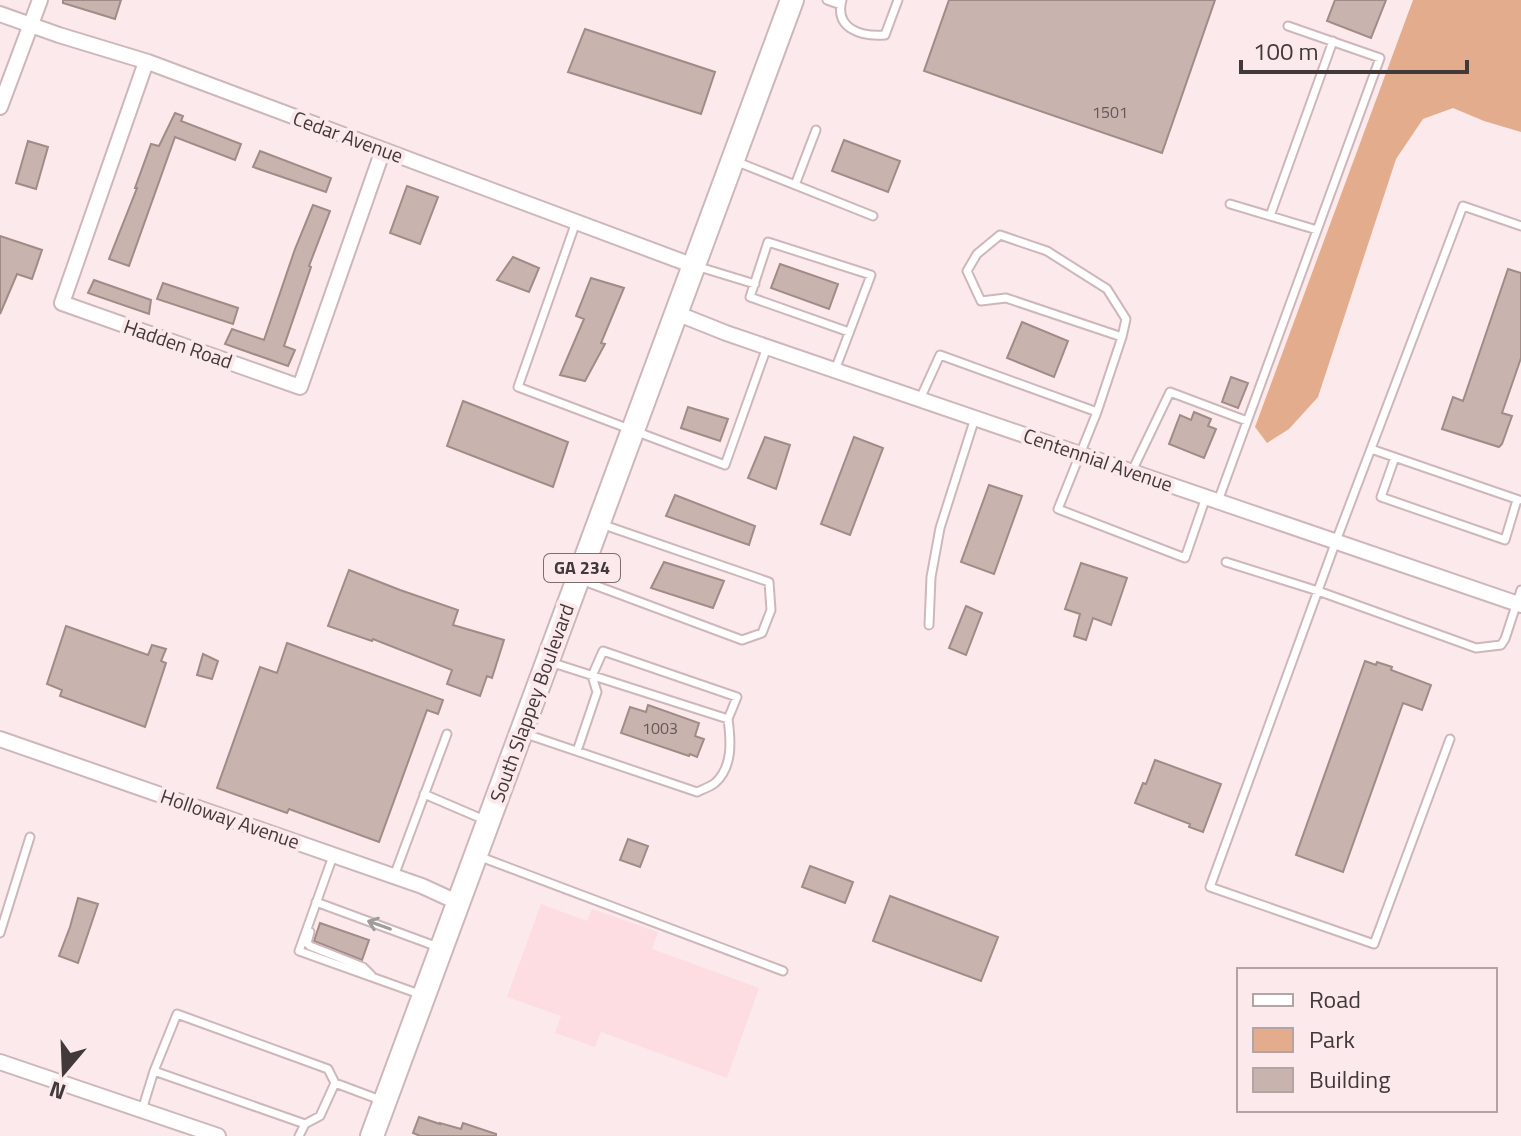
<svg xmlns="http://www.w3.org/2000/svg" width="1521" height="1136" viewBox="0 0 1521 1136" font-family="'Titillium Web',sans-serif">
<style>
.built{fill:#fddde1}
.green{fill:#e3ad8d}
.building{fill:#c9b3af;stroke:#a08b87;stroke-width:2}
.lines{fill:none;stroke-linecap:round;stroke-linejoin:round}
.lane-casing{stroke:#ceb7ba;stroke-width:11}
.street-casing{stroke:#ceb7ba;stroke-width:18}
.primary-casing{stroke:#ceb7ba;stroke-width:26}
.lane{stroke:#fff;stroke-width:7}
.street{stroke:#fff;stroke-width:14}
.primary{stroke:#fff;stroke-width:22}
.oneway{stroke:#a09c9c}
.labels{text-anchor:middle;stroke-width:8;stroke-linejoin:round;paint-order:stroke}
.number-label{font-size:16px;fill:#645857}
.shield{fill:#fce9eb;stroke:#7a6e6f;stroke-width:2}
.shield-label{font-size:18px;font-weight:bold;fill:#42393a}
.street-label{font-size:20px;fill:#42393a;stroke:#fce9eb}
</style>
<rect width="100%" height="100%" fill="#fce9eb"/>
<path class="built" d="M541,904L587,921L592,909L658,932L652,949L759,988L727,1078L601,1032L595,1047L555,1033L561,1016L507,997Z"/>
<path class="green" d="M1413,0H1521V132L1484,121L1453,108L1423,119L1396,159L1318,397L1289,429L1267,443L1255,427Z"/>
<path class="building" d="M63,0H121L115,19L63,3Z
M949,0H1215L1162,153L924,71Z
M1335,0H1386L1371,38L1327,21Z
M585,29L715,72L701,114L568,72Z
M175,113L183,116L181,121L241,144L235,160L175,137L129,266L109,259L137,188H135L151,144L159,146Z
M844,140L900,161L888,192L832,171Z
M28,141L48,147L36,189L16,183Z
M260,151L331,178L326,192L253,167Z
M407,186L438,197L420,244L390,233Z
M313,205L330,211L309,266L311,267L284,346L295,350L288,366L225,344L232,329L264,340L295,249Z
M0,236L42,250L32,279L17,274L0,314Z
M513,257L539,268L529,292L497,280Z
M780,264L838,284L829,309L771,288Z
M1508,269L1521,273V358L1502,413L1512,416L1502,444L1499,447L1442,429L1453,397L1463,401Z
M591,278L624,288L601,343L605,344L585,381L560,375L584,319L576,316Z
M94,280L151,300L149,314L88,293Z
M163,283L238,308L233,324L157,299Z
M1022,322L1068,341L1054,377L1007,358Z
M1231,377L1248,383L1238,408L1222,402Z
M463,401L568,442L553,487L447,446Z
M688,407L728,419L720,441L681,428Z
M1194,412L1211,419L1208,426L1216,429L1204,458L1169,444L1180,415L1191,420Z
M765,437L790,445L776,489L748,478Z
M854,437L883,448L850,535L821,524Z
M989,485L1022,496L994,574L961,562Z
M675,495L755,526L749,545L666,516Z
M664,562L724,581L713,608L651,588Z
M1081,563L1127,578L1111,625L1093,618L1086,640L1074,636L1080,614L1065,609Z
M349,570L400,590L458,610L453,625L504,640L492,678L487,676L480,696L447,684L452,670L373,639L372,641L328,626Z
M966,606L982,613L966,655L949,648Z
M66,626L148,655L152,645L166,649L161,661L166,663L145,727L60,696L62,690L47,684Z
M287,643L443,700L438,714L427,710L379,842L289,809L287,813L217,788L260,667L277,673Z
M203,654L218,661L212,679L197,675Z
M1365,661L1376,665L1377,662L1392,667L1391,670L1431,685L1422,710L1403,703L1343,872L1296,855Z
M648,705L699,723L695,736L704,739L697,757L690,754L689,756L621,733L630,707L646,712Z
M1155,760L1221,784L1203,832L1189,827L1190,824L1135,803L1143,783L1146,784Z
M628,839L648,846L640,867L620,860Z
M810,866L853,882L845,903L802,887Z
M890,896L998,937L981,981L873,941Z
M78,898L98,904L78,963L59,956L70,927Z
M320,923L369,940L362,960L314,941Z
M419,1117L440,1124V1123L461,1129L463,1123L496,1134V1136H420L413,1133Z"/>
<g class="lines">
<defs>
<path id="lane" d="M827,0L841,5
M842,0C834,29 862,37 885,35L898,0
M735,161L873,216
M795,185L816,130
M1230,204L1317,230
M1270,216L1333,41
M576,222L518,387L725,465L767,347
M696,266L755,284
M835,370L871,275L768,242L750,297L849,332
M920,399L940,355L1097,412L1058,509L1185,558L1206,497
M1097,412L1122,337L1006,298L981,301L967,271L977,254L1000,235L1047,251L1107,289L1126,319L1122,337
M1371,449L1519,500
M1395,457L1381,497L1505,540L1517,500
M1132,471L1170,392L1247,421
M1218,501L1380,58L1288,26
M1226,562L1318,591L1476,648L1501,645L1505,639L1521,590
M581,580L742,640L762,633L771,610L769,582L601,524
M929,625L931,577L940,528L975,418
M523,733L697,792C703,789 710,787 715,783C733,767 731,741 728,719L550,662
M1450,739L1374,944L1210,887L1336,541L1463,206L1521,226
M577,751L597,692L592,676L603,651L737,697L728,719
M424,794L487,821
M333,856L299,951L422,995
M478,856L783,971
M394,876L447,734
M316,902L438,947
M310,932L307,943L310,946L363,967L371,975
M0,933L30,837
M154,1071L177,1014L328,1069L335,1083
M142,1110L154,1071L305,1124
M299,1136L305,1124L320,1116L335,1083L383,1101"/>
<path id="street" d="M0,14L59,35L148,62L694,266
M146,62L62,303L300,387L383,150
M0,107L40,0
M676,313L726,333L1521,605
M0,739L422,886L459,903
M0,1062L218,1136"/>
<path id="primary" d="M372,1136L792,0"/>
</defs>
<use href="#lane" class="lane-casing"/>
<use href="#street" class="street-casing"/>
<use href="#primary" class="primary-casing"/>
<use href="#lane" class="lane"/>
<use href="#street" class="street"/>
<use href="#primary" class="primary"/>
</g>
<defs><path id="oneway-shaft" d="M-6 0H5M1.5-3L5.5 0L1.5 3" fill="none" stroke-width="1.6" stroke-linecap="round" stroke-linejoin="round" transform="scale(2)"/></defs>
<use class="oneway" href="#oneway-shaft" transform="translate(379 925) rotate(-160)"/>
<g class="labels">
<g class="number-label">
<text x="1110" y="118">1501</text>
<text x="660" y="734">1003</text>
</g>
<rect class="shield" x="544" y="554" width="76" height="28" rx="6"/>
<g class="shield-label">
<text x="582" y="574">GA 234</text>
</g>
<g class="street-label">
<text transform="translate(348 137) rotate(20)" y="7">Cedar Avenue</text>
<text transform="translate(178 344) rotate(19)" y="7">Hadden Road</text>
<text transform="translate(1098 460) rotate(19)" y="7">Centennial Avenue</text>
<text transform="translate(532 703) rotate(-70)" y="7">South Slappey Boulevard</text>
<text transform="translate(230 819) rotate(19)" y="7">Holloway Avenue</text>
</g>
</g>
<rect x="1237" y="968" width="260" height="144" fill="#fce9eb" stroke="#b2a3a4" stroke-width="2"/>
<rect x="1253" y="994" width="40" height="12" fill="#ffffff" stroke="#b2a3a4" stroke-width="2"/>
<text x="1309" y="1008" font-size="24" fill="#42393a">Road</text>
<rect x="1253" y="1028" width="40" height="24" fill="#e3ad8d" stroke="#b2a3a4" stroke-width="2"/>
<text x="1309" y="1048" font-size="24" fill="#42393a">Park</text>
<rect x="1253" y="1068" width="40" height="24" fill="#c9b3af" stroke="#b2a3a4" stroke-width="2"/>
<text x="1309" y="1088" font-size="24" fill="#42393a">Building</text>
<g transform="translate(64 1072) rotate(199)" stroke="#fce9eb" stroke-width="6" paint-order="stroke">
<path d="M0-6L14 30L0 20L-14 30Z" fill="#42393a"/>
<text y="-12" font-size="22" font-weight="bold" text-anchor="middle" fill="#42393a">N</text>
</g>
<path d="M1241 60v12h226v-12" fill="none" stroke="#42393a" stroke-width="4"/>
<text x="1253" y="60" font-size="24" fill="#42393a" stroke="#fce9eb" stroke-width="6" paint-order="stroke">100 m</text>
</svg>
